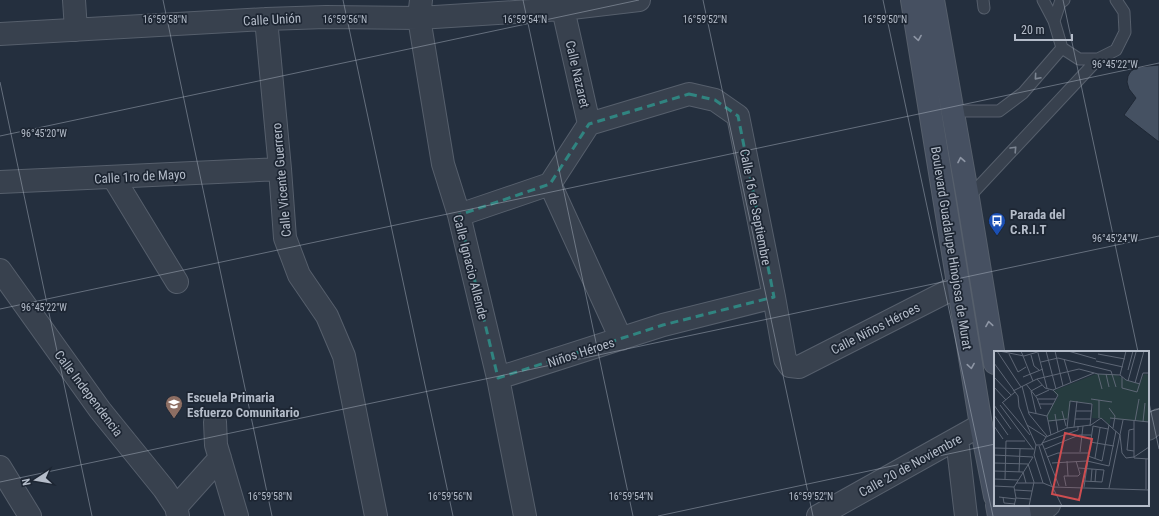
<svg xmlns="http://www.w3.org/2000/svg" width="1159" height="516" viewBox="0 0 1159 516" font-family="'Roboto Condensed',sans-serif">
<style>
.building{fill:#455162;stroke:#1f2835}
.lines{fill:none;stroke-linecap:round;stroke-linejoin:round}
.lane-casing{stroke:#565f6c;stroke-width:13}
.street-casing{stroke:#565f6c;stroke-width:24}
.secondary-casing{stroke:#565f6c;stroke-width:24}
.lane{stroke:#38414e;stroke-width:11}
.street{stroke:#38414e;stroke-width:22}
.secondary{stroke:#465061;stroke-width:22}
.oneway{stroke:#8e96a5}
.oneway2{stroke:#7c8592}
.marked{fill:none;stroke:#308480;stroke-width:3;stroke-dasharray:8 5;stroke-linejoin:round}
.ticks{fill:none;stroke:#b4bcc9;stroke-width:1;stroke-opacity:0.45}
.labels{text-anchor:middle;stroke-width:3.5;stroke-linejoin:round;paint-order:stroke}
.street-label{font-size:13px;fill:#b4bcc9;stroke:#1d2633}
.poi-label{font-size:13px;font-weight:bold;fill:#b4bcc9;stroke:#1d2633;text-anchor:start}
.inset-road{fill:none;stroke:#5e6776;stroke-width:1}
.view{fill:#ce4d50;fill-opacity:0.15;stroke:#ce4d50;stroke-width:2}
.inset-edge{fill:none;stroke:#b4bcc9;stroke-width:2}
.ticks-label{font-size:10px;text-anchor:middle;fill:#b4bcc9;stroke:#1d2633;stroke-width:3.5;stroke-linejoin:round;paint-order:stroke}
</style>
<rect width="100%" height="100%" fill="#242f3e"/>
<path class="building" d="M1159,65V142L1124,115L1136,98L1129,89L1127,82L1128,76L1131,71L1138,67Z"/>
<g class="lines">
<defs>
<path id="lane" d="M983,0L984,8
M1043,0L1054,21
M1064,0L1060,3L1054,21L1062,48L1079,59H1098
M952,111H999L1023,93L1062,48
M968,198L1098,59L1116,50L1125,32L1124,12L1116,0"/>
<path id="street" d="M74,0L76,30
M421,0L419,18L443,164L459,215L498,378L525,516
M562,0L563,9L589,124
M266,19L280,169L285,238L299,275L327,316L344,356L376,516
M0,34L266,19L326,17L419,18L563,9L639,0
M113,177L177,282
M0,182L280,169
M550,184L621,339
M459,215L550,184L589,124L689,94L715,100L738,116L774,297L785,359L790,366L799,367L958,286
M0,270L100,410L164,489L176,507L178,516
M498,378L663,325L774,297
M215,422L216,445L237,516
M1148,429L1159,420
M957,439L966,516
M0,467L30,516
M176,507L220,458
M818,516L981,425
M1035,516L1049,505"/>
<path id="secondary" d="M912,0L981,425L995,496
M933,0L968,198L995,363
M997,505L999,516
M1018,505L1020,516"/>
</defs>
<use href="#lane" class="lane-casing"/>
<use href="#street" class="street-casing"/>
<use href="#secondary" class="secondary-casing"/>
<use href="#lane" class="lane"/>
<use href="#street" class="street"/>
<use href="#secondary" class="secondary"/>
</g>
<defs><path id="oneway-chevron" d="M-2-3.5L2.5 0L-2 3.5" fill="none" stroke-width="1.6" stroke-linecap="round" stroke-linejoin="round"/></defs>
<g class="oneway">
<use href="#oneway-chevron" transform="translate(918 38) rotate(81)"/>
<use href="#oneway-chevron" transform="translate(961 160) rotate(-101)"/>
<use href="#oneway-chevron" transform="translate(989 324) rotate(-99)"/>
<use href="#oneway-chevron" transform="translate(971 366) rotate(81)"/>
</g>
<g class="oneway2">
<use href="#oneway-chevron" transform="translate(1037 77) rotate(131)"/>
<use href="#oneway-chevron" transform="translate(1014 149) rotate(-47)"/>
</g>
<path class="marked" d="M689,94L715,100L738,116L774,297L663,325L498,378L459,215L550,184L589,124Z"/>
<path class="ticks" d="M163,0L272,516M343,0L453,516M523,0L633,516M703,0L813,516M883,0L993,516M1063,0L1138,352M0,82L92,516M0,136L639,0M0,309L1159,63M1148,398L1159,449M1148,412L1159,409M0,482L1159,236M658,516L995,444"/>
<defs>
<symbol id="bus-pin" viewBox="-11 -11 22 30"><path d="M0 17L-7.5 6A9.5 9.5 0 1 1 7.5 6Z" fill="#1a4fb4" stroke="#1d2633"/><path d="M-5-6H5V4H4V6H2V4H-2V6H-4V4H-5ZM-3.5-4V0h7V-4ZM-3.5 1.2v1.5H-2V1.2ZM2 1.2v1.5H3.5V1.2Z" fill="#fff"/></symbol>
<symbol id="school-pin" viewBox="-11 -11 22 30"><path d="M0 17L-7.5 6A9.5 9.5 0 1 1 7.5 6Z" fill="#8d6e63" stroke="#1d2633"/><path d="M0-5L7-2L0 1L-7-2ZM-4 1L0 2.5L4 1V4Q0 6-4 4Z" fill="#fff"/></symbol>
</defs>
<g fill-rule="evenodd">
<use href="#bus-pin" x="987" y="211" width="20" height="27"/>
<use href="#school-pin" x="164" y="394" width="20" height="27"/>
</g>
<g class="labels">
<g class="street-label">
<text transform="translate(272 19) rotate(-3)" y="5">Calle Unión</text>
<text transform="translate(578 74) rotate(77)" y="5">Calle Nazaret</text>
<text transform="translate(140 176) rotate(-3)" y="5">Calle 1ro de Mayo</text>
<text transform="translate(281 180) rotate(-95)" y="5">Calle Vicente Guerrero</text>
<text transform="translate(756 207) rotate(79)" y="5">Calle 16 de Septiembre</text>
<text transform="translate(952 248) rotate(81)" y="5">Boulevard Guadalupe Hinojosa de Murat</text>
<text transform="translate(471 267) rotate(76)" y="5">Calle Ignacio Allende</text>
<text transform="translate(875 328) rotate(-27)" y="5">Calle Niños Héroes</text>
<text transform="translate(581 352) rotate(-18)" y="5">Niños Héroes</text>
<text transform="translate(89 393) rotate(53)" y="5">Calle Independencia</text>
<text transform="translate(910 465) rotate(-29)" y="5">Calle 20 de Noviembre</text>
</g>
<g class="poi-label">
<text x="1010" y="219">Parada del<tspan x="1010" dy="15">C.R.I.T</tspan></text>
<text x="187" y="402">Escuela Primaria<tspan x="187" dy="15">Esfuerzo Comunitario</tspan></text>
</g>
</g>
<g transform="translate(994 351)">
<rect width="155" height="155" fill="#242f3e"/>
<path d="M102,23H121L132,29L146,33L150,23L155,24V71L117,68L115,75L110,68L98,67L99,53L77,50L74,68L55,71L53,63L64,46L59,40Z" fill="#263c3f"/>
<path class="inset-road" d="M3,0L27,36M5,0L30,5L47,0M27,0L39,30M52,0L62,38M61,0L69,35M74,0L102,8M44,2L53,37M15,3L24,21L32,16M104,3L131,8M37,4L40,15L45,19M70,8L77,32M102,10L129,16M47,11L64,7L117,20L122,36M0,12L24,45L25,56L42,94L40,104L49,132L59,136L155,139M134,19L139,0M104,23L108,38M112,23L115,36M126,24L132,0M0,26L17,44M29,26L49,18M128,26V37L143,41L149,22H155M43,28L51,37L59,39M134,30L142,1M141,32L150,0M32,33L43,47L47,58M28,35L35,63L53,85M0,36L12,49M59,39L100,22M19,40L43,28L85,18L104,23L126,24L132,29L146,33M42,45L55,39M44,48H62M97,48L118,51M8,52L21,41M9,52L36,84M45,53H59M0,54L17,78M6,54L39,98M115,57L121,65L119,77M68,60L72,75M82,60H98M35,61L53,65M42,62L37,40L48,34M61,63L64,81M0,64L14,84M53,65L64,44L59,39M53,65L57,84M105,67V49M116,67L155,71M81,68H97M54,70L73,68M140,70V107L155,108M141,70L145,48M149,71L151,52M33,74L52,86M0,75L9,88M99,75L114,78M80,76L83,50M73,77L76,50L98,53L96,75M140,78L135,79L133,99L140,100M96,91L120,95M42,94H47L52,86L73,77L97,74L107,67L126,84L128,102L132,107L140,106L155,96M45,95L57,133L68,155M0,97L40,98M51,98L85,84H97M86,101L89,75M0,104L39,106M94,105L108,110L115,74M53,106L64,102H94M101,107L106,77M73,110L74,125M0,112L34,113L40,131L35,155M58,112L93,110L115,115L122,80M85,117L110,119L108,131L90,130M0,120L29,121L32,132M25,121L26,98M0,128L24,129M11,128L12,90H31M97,130L98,118M101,131L102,119M22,132H49M0,135L20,136M65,135L48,92L84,79V75M72,135L70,125H84L86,123L82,110M20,136L39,106M20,136L22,147L20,155M90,136L99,75M115,137L129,69M152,138V108M21,139L38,140M5,146L22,148M9,146L10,152L21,153M22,147L36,148"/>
<path class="view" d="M71,82L98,88L85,149L58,143Z"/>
<rect width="155" height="155" class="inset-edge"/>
</g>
<g class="ticks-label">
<text x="165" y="23">16°59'58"N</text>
<text x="345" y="23">16°59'56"N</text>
<text x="525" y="23">16°59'54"N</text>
<text x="705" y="23">16°59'52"N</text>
<text x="885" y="23">16°59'50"N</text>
<text x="1115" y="68">96°45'22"W</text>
<text x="44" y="137">96°45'20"W</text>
<text x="1115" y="242">96°45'24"W</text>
<text x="44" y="311">96°45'22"W</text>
<text x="270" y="500">16°59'58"N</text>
<text x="450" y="500">16°59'56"N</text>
<text x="631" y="500">16°59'54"N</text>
<text x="811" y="500">16°59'52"N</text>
</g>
<g transform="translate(36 480) rotate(258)" stroke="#1d2633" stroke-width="3" paint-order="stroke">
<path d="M0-3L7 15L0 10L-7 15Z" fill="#b4bcc9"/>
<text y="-6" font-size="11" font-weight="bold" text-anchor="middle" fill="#b4bcc9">N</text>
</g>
<path d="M1015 34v6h57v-6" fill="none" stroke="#b4bcc9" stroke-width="2"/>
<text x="1021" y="34" font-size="12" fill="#b4bcc9" stroke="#1d2633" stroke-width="3" paint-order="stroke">20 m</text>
</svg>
